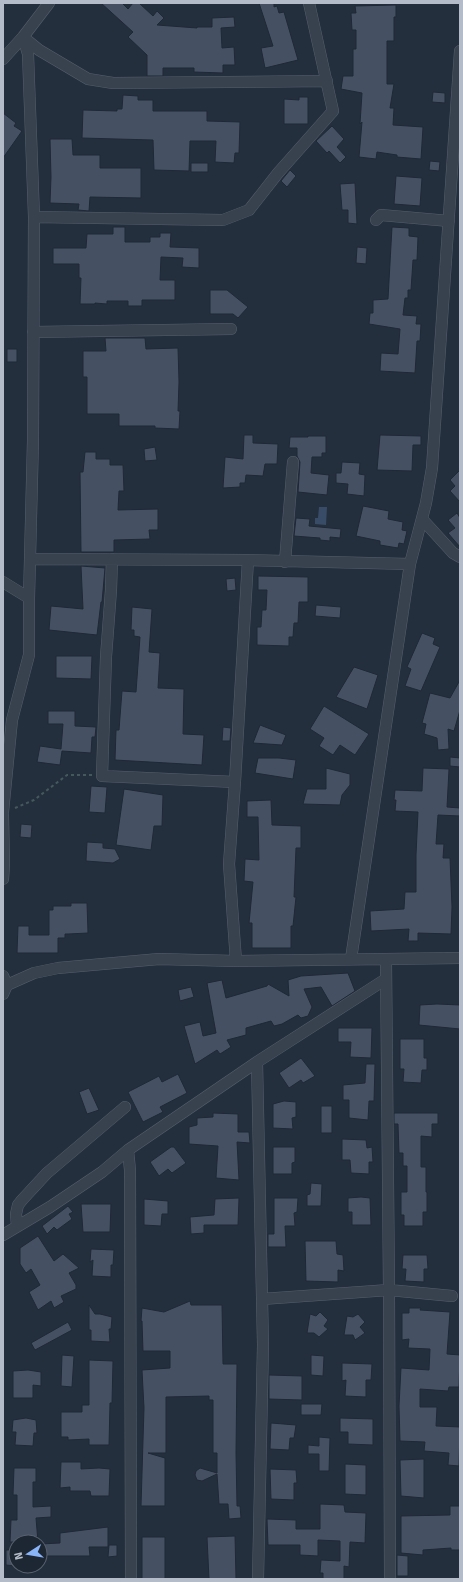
<svg xmlns="http://www.w3.org/2000/svg" width="463" height="1582" viewBox="0 0 463 1582" font-family="'Fira Sans',sans-serif">
<style>
.water{fill:#394c67}
.building{fill:#455162;stroke:#1f2835}
.lines{fill:none;stroke-linecap:round;stroke-linejoin:round}
.minor-casing{stroke:#565f6c;stroke-width:12}
.path{stroke:#44595c;stroke-width:2;stroke-dasharray:3 3;stroke-linecap:butt}
.minor{stroke:#38414e;stroke-width:11}
</style>
<rect width="100%" height="100%" fill="#242f3e"/>
<path class="water" d="M319,507H327L326,525L315,524V518H318Z"/>
<path class="building" d="M101,3H122L128,9L133,3H139L153,16L157,11L164,18L157,25L197,28V27H212V18L234,17L235,27L221,28L222,48L234,47L235,65H223V73L194,72V68H163V76H147V55L128,37L133,32Z
M259,3H274V7L277,6L279,13L284,12L298,60L265,68L261,48L273,46Z
M396,5V17H394V41H387V84H394L390,108H394L393,125L423,127L421,159L397,157V155L377,152L376,159L359,157L362,122L360,124L362,93L341,89L343,76H353V49H356V30H352L351,13H356L355,6Z
M433,92L445,93V103L432,102Z
M123,95L138,96V100H153V111H207V121L240,122L239,153H235L234,163L215,162L216,141H190L189,171L154,170L153,140L82,138L83,110L117,111V109H122Z
M299,97H308V124H284V99L299,100Z
M3,113L16,123L14,126L22,131L3,158Z
M332,126L344,139L337,147L346,157L340,163L329,151L327,153L316,141Z
M50,139H72L73,155H100V168H141V198L90,197L89,211L78,210L79,204L50,203L51,177Z
M430,161L440,162L439,171L429,170Z
M191,163H208V172H191Z
M290,170L296,176L287,187L281,181Z
M396,176L422,178L420,206L394,204Z
M355,183L357,224L348,223V210H342L340,184Z
M113,227H125V242H150V237H160V233H171L170,247L199,248V268L182,267L183,258L161,257L160,280H175V300H142V306H128V301H107V304L95,303V304H80L81,278H79V264H53V248H86L87,234H113Z
M392,227L409,228V236L418,237L417,260H413L411,290H408V298H405L403,315L417,316L416,324H421L420,341H417L415,373L380,371L381,353L398,354L400,329L369,324L370,313H373V300L388,299Z
M357,247L367,248L366,264L356,263Z
M210,290H227L248,307L238,318L233,314H210Z
M105,338H145L146,349L178,348L179,382L178,411H180L179,429L155,428V426H119V414H87V377H83V351H106Z
M7,349H17V362H7Z
M244,435H253V443L278,444L277,464H265L263,476L246,475L245,483H240V487L223,488L225,457L243,459Z
M380,435L421,436V445H413L412,471L377,470Z
M308,436H326V453H322V457H312L311,473L329,475L327,495L298,492L300,462L297,456V448H289L290,437H308Z
M155,447L157,460L145,461L144,449Z
M85,452H96V459H110V465H123L124,491H119L118,510L158,509V530H149L150,539L114,540V552H81L80,472H83Z
M342,462L360,463L359,474L365,475L364,496L347,494L348,484L336,483V473H341Z
M460,470V502L450,491L455,486L450,480Z
M363,506L389,511L388,519L403,522L402,530L407,531L404,544L399,543L398,548L380,545V541L356,536Z
M457,513L460,518V547L448,533L455,528L448,520Z
M296,518L310,519L309,526L341,529L340,538L330,537V541L320,540V538L294,536Z
M81,566L105,568L102,602H101L97,635L49,630L51,606L83,609Z
M258,576L308,577V602H299L298,623H294L293,637H289V646L257,645V627H261L262,610H266L267,590H258Z
M235,578L236,590L227,591L226,579Z
M316,605L341,607L340,618L315,616Z
M132,607L152,609L149,652L160,653L158,688L184,689L183,734L204,735L202,765L115,760L116,730H119L122,691L136,692L140,637L134,636V630H131Z
M422,633L435,638L433,644L440,647L421,691L405,686L411,669L407,667Z
M56,656H92L91,679L56,678Z
M354,667L378,675L367,709L336,697Z
M460,680V710L454,731L448,729L449,749L438,750L437,738L424,734L426,724L422,723L430,693L450,698Z
M324,706L369,734L355,755L340,745L333,755L319,746L324,738L310,729Z
M48,711H75V726L96,727L95,737H92L91,753L62,751L60,765L37,762L40,746L61,749L63,724H48Z
M260,725L286,735L282,745L253,743Z
M223,727L231,728L230,741H222Z
M450,757L460,758V767L450,766Z
M258,758H279L296,760L293,779L255,773Z
M326,768L350,774V785L342,795L340,805L303,804L307,789H326Z
M423,768L449,769L447,807L460,808V816L438,815L436,844H444L443,858H450L452,907L451,934L418,933V941H408L409,929L371,931L370,911L404,909L405,892H416V855L418,812L395,811L396,800H394L395,790L422,791Z
M91,786L107,787L105,813L89,812Z
M124,789L163,795L162,826H154L151,850L116,845Z
M271,800L272,825L301,826V848H296L294,897H296L293,926H291V948H252V923H249L253,882L244,881L245,859L259,860L258,817H247V801Z
M21,824L32,825L31,838L20,837Z
M87,842L103,843V848L115,849L120,859L113,863L86,861Z
M71,903H87L88,933L68,934H65V938H58V953H17L18,926H29V935H49V910H53V906H71Z
M348,973L355,991L332,1006L321,987L304,989L312,1007L308,1016L301,1018L298,1015L282,1024L274,1026L271,1021L246,1028V1035L227,1040L231,1047L220,1054L217,1050L195,1064L184,1026L200,1022L203,1036L216,1033L207,983L222,980L226,998L267,986L268,984L289,996L288,980L301,976Z
M191,987L194,997L180,1001L178,990Z
M437,1004L460,1005V1029L419,1025L420,1005Z
M338,1028H372L371,1058L350,1057L351,1042H338Z
M400,1039H424V1058H427V1070H422L421,1083L403,1082L404,1069H400Z
M301,1058L315,1076L303,1083L301,1080L289,1088L279,1073Z
M366,1064H375L374,1101H369L368,1120L349,1118V1100H343V1085L365,1083Z
M178,1074L187,1093L160,1107L163,1112L143,1122L128,1092L159,1076L162,1082Z
M89,1088L99,1110L87,1114L79,1092Z
M284,1101L296,1102V1117L292,1118L293,1129L273,1128V1104Z
M321,1106H332V1133H321Z
M213,1113L238,1114V1132H249L250,1143L237,1142L239,1180L216,1178L218,1146L189,1144V1127L197,1125V1118L213,1117Z
M394,1113H438V1124H432V1137L421,1136V1167H426V1192H427V1212H423V1226H404V1215H401V1192H407V1166H403V1153H399L398,1124H394Z
M342,1139L366,1140L367,1148L372,1147L373,1162H369V1174L351,1173L350,1160H342Z
M171,1147H174L186,1163L172,1173L168,1169L159,1176L150,1162Z
M273,1147H295V1162L292,1163V1174H273Z
M311,1183L322,1184L321,1206H307V1195L310,1194Z
M361,1197L370,1198L371,1225H352V1212H348V1198Z
M239,1198L238,1225H204V1233L191,1234L190,1217L214,1215L215,1199Z
M274,1198H298L297,1212L294,1213L295,1226H285L286,1247H268V1234H274Z
M144,1199L168,1201V1214H162L161,1226L144,1225Z
M81,1204H111L110,1232H83Z
M68,1206L73,1212L69,1214L72,1219L57,1230L54,1227L47,1234L42,1226Z
M38,1236L54,1261L63,1254L79,1268L69,1273L76,1285V1289L61,1296L64,1302L54,1308L51,1301L38,1310L29,1292L40,1285L31,1269L26,1273L20,1264V1248Z
M305,1241H336L337,1254L343,1255L344,1271L338,1270V1282L306,1281Z
M91,1249L114,1250L113,1265H111V1277L92,1276L93,1260L90,1262Z
M403,1255H427L428,1269H424V1282L405,1281L406,1269H402Z
M190,1301L191,1305H222L223,1364H237L236,1453L237,1506H240L241,1518L229,1519L228,1504H219L217,1474L202,1481L197,1480L195,1475L196,1471L200,1468L217,1473V1453H213V1400H209V1396L166,1397V1453H148L165,1458V1506H141L144,1408L142,1370L170,1368V1351H143L142,1321H141L142,1308L164,1312Z
M89,1305L95,1314H100L112,1317L111,1329H109L110,1342L91,1341V1330H89Z
M409,1308H421L420,1310L450,1312L447,1354L460,1355L459,1387H449L448,1391L420,1389V1407H437L436,1426L460,1427L459,1466L448,1465L449,1453L424,1451L425,1442L400,1441L399,1406L401,1368L429,1370L430,1349L408,1348L409,1339L402,1340V1313H409Z
M320,1312L328,1320L324,1326L328,1329L319,1337L314,1333H307L310,1314L316,1316Z
M358,1314L365,1322L360,1327L365,1333L355,1340L353,1335H344L347,1316L353,1317Z
M68,1322L72,1330L35,1350L31,1343Z
M62,1355L74,1356L72,1387L61,1386Z
M311,1355L324,1356L323,1376L311,1375Z
M89,1360L113,1361L112,1403H110L109,1445H89V1439L68,1440V1437H61V1412H82V1405H89Z
M342,1363L372,1364L371,1380H366V1397L345,1396L346,1380L342,1381Z
M28,1370L41,1372V1386L33,1385V1398H13V1371Z
M269,1375L302,1376V1400L269,1399Z
M301,1404H322L321,1415H301Z
M26,1418L36,1420L37,1433H34L33,1446L15,1445L16,1432H12L13,1420Z
M340,1418L373,1419V1445L348,1444V1432H340Z
M271,1423L296,1425L294,1438H290L289,1450L270,1449Z
M319,1437L330,1438L329,1471H319V1454H308V1445L319,1446Z
M424,1459V1498L401,1496L400,1460Z
M61,1462H81V1469L99,1468L110,1469L109,1496H91L90,1491H70V1487L60,1488Z
M345,1464L366,1465V1495L345,1494Z
M14,1468H36V1482H33V1507L51,1506V1517L36,1518L38,1542H10L11,1520H17V1495H13Z
M270,1469L296,1470L297,1483H294V1500L271,1499Z
M320,1504L344,1505L345,1512L366,1513L365,1543L350,1542L349,1567L344,1566V1579H323V1573H320L321,1560L340,1561V1541L318,1540V1556L300,1555V1545H268L267,1519L296,1520V1529H320Z
M450,1506H460V1550H451V1548L423,1550V1555L401,1553V1516L450,1515Z
M108,1527V1547H89L90,1556H40V1544L60,1543V1533Z
M235,1536L236,1579H209L207,1537Z
M142,1537H165V1579H142Z
M109,1545H117V1556L108,1557Z
M6,1550H16V1566L6,1565Z
M397,1555L408,1556V1576H397Z"/>
<g class="lines">
<defs>
<path id="minor" d="M23,37L28,54L34,217L33,440L29,598
M23,37L39,50L88,79L113,83L327,81
M3,59L23,37L49,3
M34,217L223,220L249,210L278,173L333,111L309,3
M376,220L381,215L449,221
M33,332L231,329
M422,519L453,553L460,557
M30,559L248,560L410,564
M112,559L111,590L106,657L102,776L235,782
M285,562L293,462
M3,582L29,598V655L12,720L3,812
M3,815L4,865L3,879
M351,959L410,564L426,503L432,468L460,51
M386,960L389,1290L390,1579
M236,961L229,864L235,782L248,560
M3,976L7,985L3,994
M7,985L34,973L58,968L159,959L236,961L460,958
M257,1062L263,1345L258,1579
M128,1150L130,1170L131,1579
M17,1226L16,1214L18,1205L22,1200L47,1173L125,1107
M3,1235L50,1207L102,1172L128,1150L257,1062L386,979
M262,1299L389,1290L452,1296"/>
</defs>
<use href="#minor" class="minor-casing"/>
<path class="path" d="M15,808L34,800L67,775H92"/>
<use href="#minor" class="minor"/>
</g>
<rect width="463" height="1582" fill="none" stroke="#b4bcc9" stroke-width="8"/>
<g transform="translate(28 1554) rotate(258)"><circle r="19" fill="#1d2633" stroke="#59626f"/>
<path d="M0-3L7 15L0 10L-7 15Z" fill="#8ab4f8"/>
<text y="-6" font-size="11" font-weight="bold" text-anchor="middle" fill="#b4bcc9">N</text>
</g>
</svg>
